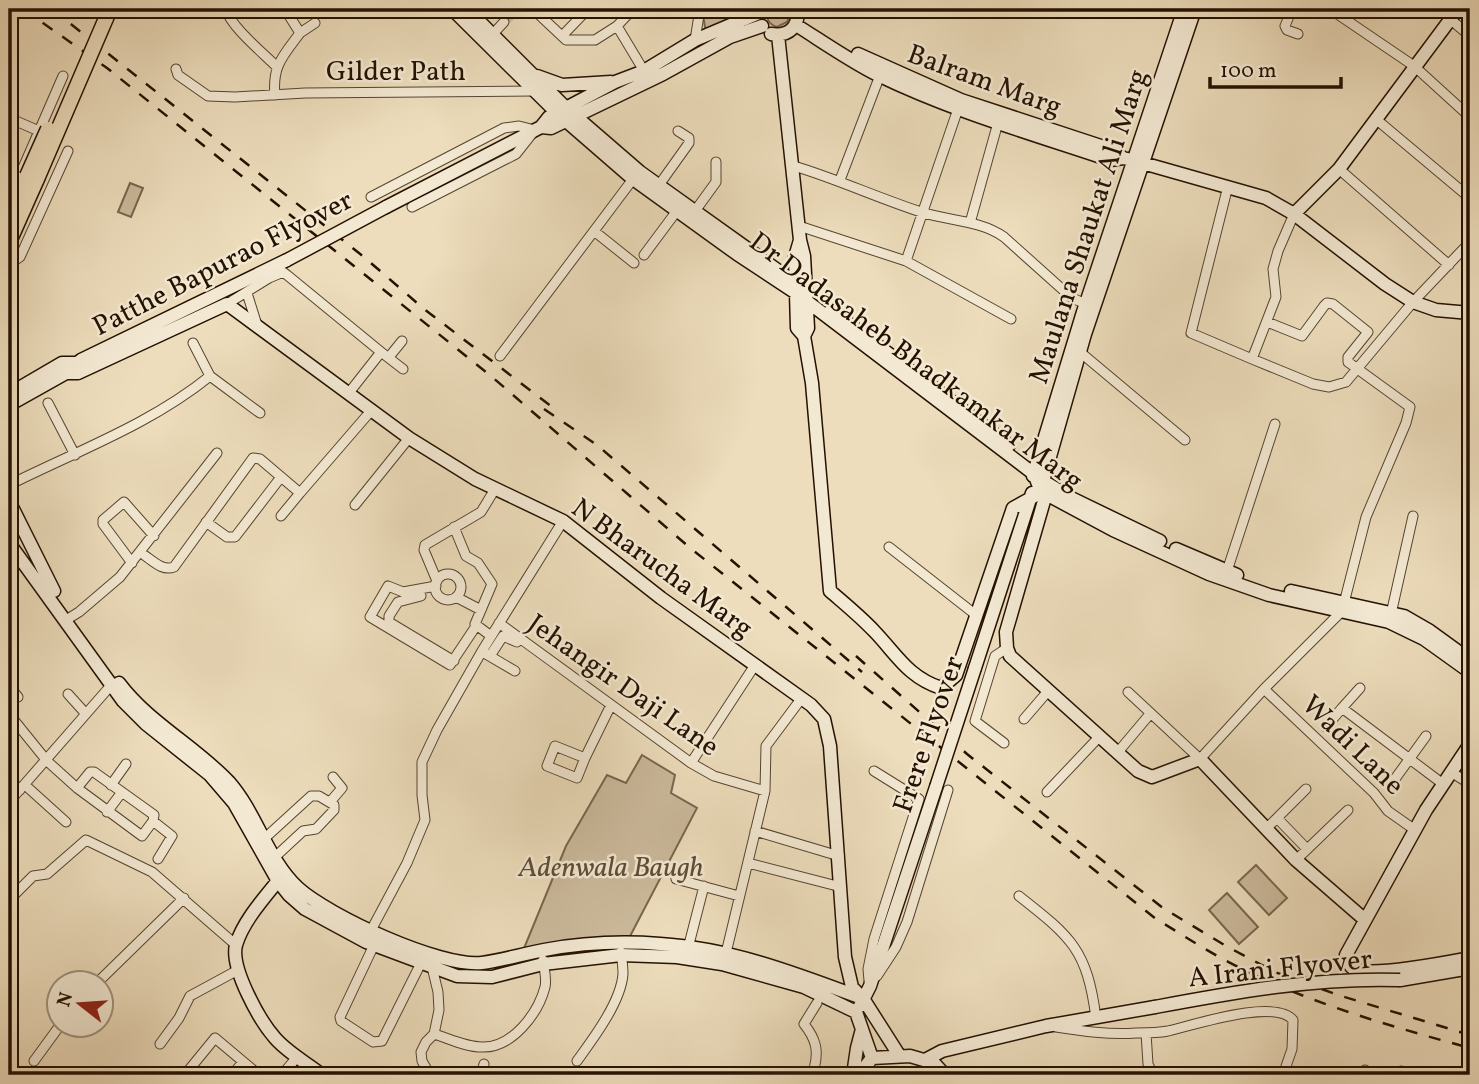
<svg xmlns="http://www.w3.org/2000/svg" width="1479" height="1084" viewBox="0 0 1479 1084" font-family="Vollkorn,serif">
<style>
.green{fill:#cbba9c;stroke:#78664e;stroke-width:2}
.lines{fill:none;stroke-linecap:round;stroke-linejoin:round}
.street-tunnel{stroke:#cfbea0;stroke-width:9;stroke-dasharray:9 4.5;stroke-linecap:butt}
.street-casing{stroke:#56442f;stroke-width:11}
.secondary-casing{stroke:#241100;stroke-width:15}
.primary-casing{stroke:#241100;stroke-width:17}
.street{stroke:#f3e9d3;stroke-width:9}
.secondary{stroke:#f3e9d3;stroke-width:12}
.primary{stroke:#edddbc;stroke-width:14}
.rail{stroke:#241100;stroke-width:2.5;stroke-dasharray:12 12;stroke-linecap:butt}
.secondary-bridge-casing{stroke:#241100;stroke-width:15;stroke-linecap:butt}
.primary-bridge-casing{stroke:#241100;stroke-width:17;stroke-linecap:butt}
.secondary-bridge{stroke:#f3e9d3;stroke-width:12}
.primary-bridge{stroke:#edddbc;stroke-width:14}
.labels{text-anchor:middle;stroke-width:5;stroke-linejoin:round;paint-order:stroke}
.street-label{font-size:28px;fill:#241100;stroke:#f3e9d3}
.park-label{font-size:28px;font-style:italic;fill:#5e4c37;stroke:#f3e9d3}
</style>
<rect width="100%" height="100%" fill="#edddbc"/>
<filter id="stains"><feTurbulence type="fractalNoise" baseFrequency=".00286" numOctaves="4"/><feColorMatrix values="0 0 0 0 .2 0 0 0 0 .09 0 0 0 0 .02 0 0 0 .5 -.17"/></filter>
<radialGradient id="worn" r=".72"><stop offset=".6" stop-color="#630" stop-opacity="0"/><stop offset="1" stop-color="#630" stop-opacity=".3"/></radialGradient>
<path class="green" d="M702,9H755L710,35L705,27Z
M768,9H788L790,15L787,22L777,27C768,24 765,17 768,9Z
M130,183L143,188L131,217L118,212Z
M642,755L675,775L671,793L697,808L627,942L520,958L566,846L607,775L626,783Z
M1256,865L1287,898L1269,915L1238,882Z
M1227,893L1258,927L1239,944L1209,910Z"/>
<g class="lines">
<path class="street-tunnel" d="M504,22L518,9"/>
<defs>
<path id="street" d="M226,9C230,26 263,53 276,66
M533,9L566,40H595L617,26L633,9
M1292,9L1285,26L1287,30L1298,34
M1330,9L1414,66L1470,117
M1450,19L1470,36
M617,26L644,71
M300,33L315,23
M492,35L504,22
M562,36L588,9
M695,40L700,9
M176,69L178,75L208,96L235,97L305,93L535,91
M275,95C272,66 283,56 300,33L285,9
M9,118L39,131
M1377,120L1470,198
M794,166C837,179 878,198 921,212C948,221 980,220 1004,237L1072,298L1086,304
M1339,169L1449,265
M840,180L882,70
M16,184L63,76
M659,185L689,143V138L678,131
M1228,186L1191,333L1252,359L1276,297L1273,269L1278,251L1294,214
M371,197L504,128L519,126L535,130L516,154L412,207
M695,211L716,182V162
M970,223L999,119
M799,226L906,261L1011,319
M594,231L634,263
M644,255L676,212
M9,261H14L20,257L68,151
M906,261L960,103
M247,293L257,325
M227,304L269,278L283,272L287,275L381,352L348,394
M193,343L210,376L260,413
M381,352L403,369
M1080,352L1185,440
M500,356L633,179
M389,357L402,341
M1252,359L1313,384L1329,387L1346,382L1413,302L1470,242
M48,403L75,455
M9,485C77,451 151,424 210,376
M355,505L409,438
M281,516L300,493
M206,522L227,537H235L281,477
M454,527L466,556L478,563L492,584L481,610
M889,547L976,615
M141,553C151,559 162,572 174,567L253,458L260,459L300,493L370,412
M132,563L103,524V520L124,502L154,536
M1227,571L1275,424
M435 587a13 13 0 1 1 26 0a13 13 0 1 1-26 0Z
M437,581L424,550L425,545L481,512L495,489
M436,586L403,592L388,586L370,617L450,665L476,626
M421,596L398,602L389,616V622L454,661
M456,597L481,610L475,624L491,636
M1391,614L1413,516
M66,620L79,612L120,577L217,453
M499,623L691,763L714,776L765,791
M486,654L515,671
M490,656L503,636L517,642
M9,686L18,697
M1264,689L1374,793L1388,811L1415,830
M1128,692L1200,759L1264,689L1342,611L1366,517L1406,423L1410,407L1348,362V357L1368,332L1333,304L1327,303L1324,306L1302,336L1267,322
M68,694L86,714
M1342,708L1360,688
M9,714L47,761L77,788L142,836L153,821
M1024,719L1049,690
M1326,727L1342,708L1443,784
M1004,743L975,721L995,656L1007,648
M555,746L585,758L577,778L547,766Z
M1118,752L1150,714
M585,758L611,705
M691,763L755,665
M1451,772L1470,784
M9,779L20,790
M1392,783L1426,736
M25,785L66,822
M111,785L126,764
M77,788L90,772H94L154,815L153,821L172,836L158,859
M1047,792L1100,736
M9,802L113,683
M330,802L342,788L333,777
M107,812L122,792
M1277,818L1307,849
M1266,829L1306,789
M755,831L839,856
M265,838L311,796H319L334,805V810L316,829L303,831L275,857
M1296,860L1348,810
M748,863L841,887
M676,879L739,896
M1019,896C1071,937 1087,949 1096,1018
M9,900L33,876L47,874L86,840L152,872L236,945
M368,936L407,863L425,820L422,795V762L437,730L482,651L563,521
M374,945L340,1017L341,1021L373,1042L382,1041L421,963
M687,952L704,886
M726,953L765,791L766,746L801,699
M877,976L896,947L907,922L948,790
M869,981L868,969L874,939L919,799L874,771
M98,982L184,898
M817,1003L804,1024C816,1039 819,1051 814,1069L817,1075
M1056,1027C1082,1031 1109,1035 1136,1033C1147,1033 1158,1033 1168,1031C1194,1025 1275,998 1293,1020L1292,1049L1283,1075
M1146,1033L1148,1064L1153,1075
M434,1034C450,1039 466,1047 482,1047C512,1048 538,1014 545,987C547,979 544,969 543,960
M160,1044L179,1018L190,996L238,970
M34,1061L61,1024
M577,1061C593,1039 621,1002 623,974C623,967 622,959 621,952
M1365,1070L1371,1075
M1401,1071L1413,1075
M188,1075V1071L215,1038L259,1075
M232,1075L243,1062
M282,1075L297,1057
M430,1075L422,1061L421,1052L426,1042L434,1034L439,1010L438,992L432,967
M481,1075L484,1064"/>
<path id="secondary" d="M452,9L557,113L633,179L737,254L796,293L1034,474L1040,489L1046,494L1113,530L1209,574L1269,595L1389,622L1424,639L1470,672
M467,9L566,108L640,172L794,282
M796,25C823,42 850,61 878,75C952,111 1033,134 1110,160L1123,158L1132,160L1266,198L1294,214L1385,284L1413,302L1436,310L1470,313
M771,34C789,37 800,26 797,9
M778,35L800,240L804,256L808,328L804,336
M858,54L961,100L1113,150L1123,158
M537,76L562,85L611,82
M541,127L551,128L663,74L730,37L762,26
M386,207L541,127L549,117L615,82L644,71L695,40L759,13
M1294,214L1339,169L1458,9
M800,240L795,257L797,328L804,336L812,383L830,591C845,604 861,617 875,632C897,655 908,677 941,688L956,675L1013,508L1033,497
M831,310L1009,445
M66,373H78L227,304L409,438L475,479L563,521L661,598L811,705L824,719L830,746L845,957L852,987L864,1000L899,1055
M9,394L62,363H76
M9,405L66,373L81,360L287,260
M1038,470L1043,481L1071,498L1160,541
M1033,476L1083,312L1184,9
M1043,481L1085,334L1195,9
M1046,494L1006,632L1007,648L1010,656L1138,771L1152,777L1200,759L1296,860L1364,919
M9,501L54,591
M9,543L123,701L146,724L210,775L234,803L278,881L289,895L305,909L366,942L457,976L492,977L543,964L621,955L677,957L722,964L804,987L856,1012L872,1058
M1176,549L1237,575
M1291,591L1404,616L1430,631L1470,660
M975,668L1032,493
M119,683C149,723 195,746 229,782C257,814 267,859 298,888C329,916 441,968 482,963C503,960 523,954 544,950C582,943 622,941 660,944C729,948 795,973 859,997
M1470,744L1426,810L1346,955C1347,960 1349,966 1354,969C1372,977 1449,962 1470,958
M281,877C265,897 243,921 236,945C230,968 260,1021 275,1038C288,1053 307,1063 322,1075
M1400,980L1470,968
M860,1006L870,986L936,787
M925,1060L942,1051L1046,1026L1155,1007
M853,1075L857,1048L862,1029
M869,1075L865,1067L872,1058L910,1056L934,1063L945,1075"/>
<path id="primary" d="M9,218L27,176
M9,242L37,179"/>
</defs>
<use href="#street" class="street-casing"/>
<use href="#secondary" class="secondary-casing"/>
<use href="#primary" class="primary-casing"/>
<use href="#street" class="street"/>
<use href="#secondary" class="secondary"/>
<use href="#primary" class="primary"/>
<path class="rail" d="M23,9L107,68L491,376L689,547L1156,919C1178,932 1199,946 1221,958C1298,1000 1386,1025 1470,1048
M52,9L364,257L424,309L556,410
M544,409L597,445L862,672
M856,656L967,754L1163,908L1226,946L1275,972L1338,995L1470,1035"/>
<defs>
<path id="secondary-bridge" d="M287,260L386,207
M936,787L975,668
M1155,1007C1235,992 1318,977 1400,980"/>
<path id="primary-bridge" d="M27,176L48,129
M37,179L110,9"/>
</defs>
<use href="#secondary-bridge" class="secondary-bridge-casing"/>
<use href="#primary-bridge" class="primary-bridge-casing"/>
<use href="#secondary-bridge" class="secondary-bridge"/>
<use href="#primary-bridge" class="primary-bridge"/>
</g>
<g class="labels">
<g class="street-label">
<text x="396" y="80">Gilder Path</text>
<text transform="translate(985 79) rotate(20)" y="10">Balram Marg</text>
<text transform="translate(1087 226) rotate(-72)" y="10">Maulana Shaukat Ali Marg</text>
<text transform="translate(222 262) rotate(-27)" y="10">Patthe Bapurao Flyover</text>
<text transform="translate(917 360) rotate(37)" y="10">Dr Dadasaheb Bhadkamkar Marg</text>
<text transform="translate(663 567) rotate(36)" y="10">N Bharucha Marg</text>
<text transform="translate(624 684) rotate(35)" y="10">Jehangir Daji Lane</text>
<text transform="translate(927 734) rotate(-71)" y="10">Frere Flyover</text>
<text transform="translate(1354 744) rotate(44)" y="10">Wadi Lane</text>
<text transform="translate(1280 967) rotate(-6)" y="10">A Irani Flyover</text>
</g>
<g class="park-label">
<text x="611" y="876">Adenwala Baugh</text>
</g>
</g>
<rect width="1479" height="1084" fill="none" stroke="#edddbc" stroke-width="35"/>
<rect x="10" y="10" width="1458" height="1063" fill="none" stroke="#241100" stroke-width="3.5"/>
<rect x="18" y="18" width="1444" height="1049" fill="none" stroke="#241100" stroke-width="2"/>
<g transform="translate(80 1004) rotate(287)"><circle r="33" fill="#f3e9d3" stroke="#a0937f" stroke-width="2"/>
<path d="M0-5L12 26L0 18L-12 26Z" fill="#8f2418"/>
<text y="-10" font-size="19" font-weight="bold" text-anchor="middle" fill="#241100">N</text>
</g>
<path d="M1210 77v10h131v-10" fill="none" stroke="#241100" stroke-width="3.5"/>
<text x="1220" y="77" font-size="21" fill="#241100" stroke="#f3e9d3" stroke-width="5" paint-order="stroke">100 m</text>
<rect width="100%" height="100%" filter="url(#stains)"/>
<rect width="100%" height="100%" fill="url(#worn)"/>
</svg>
